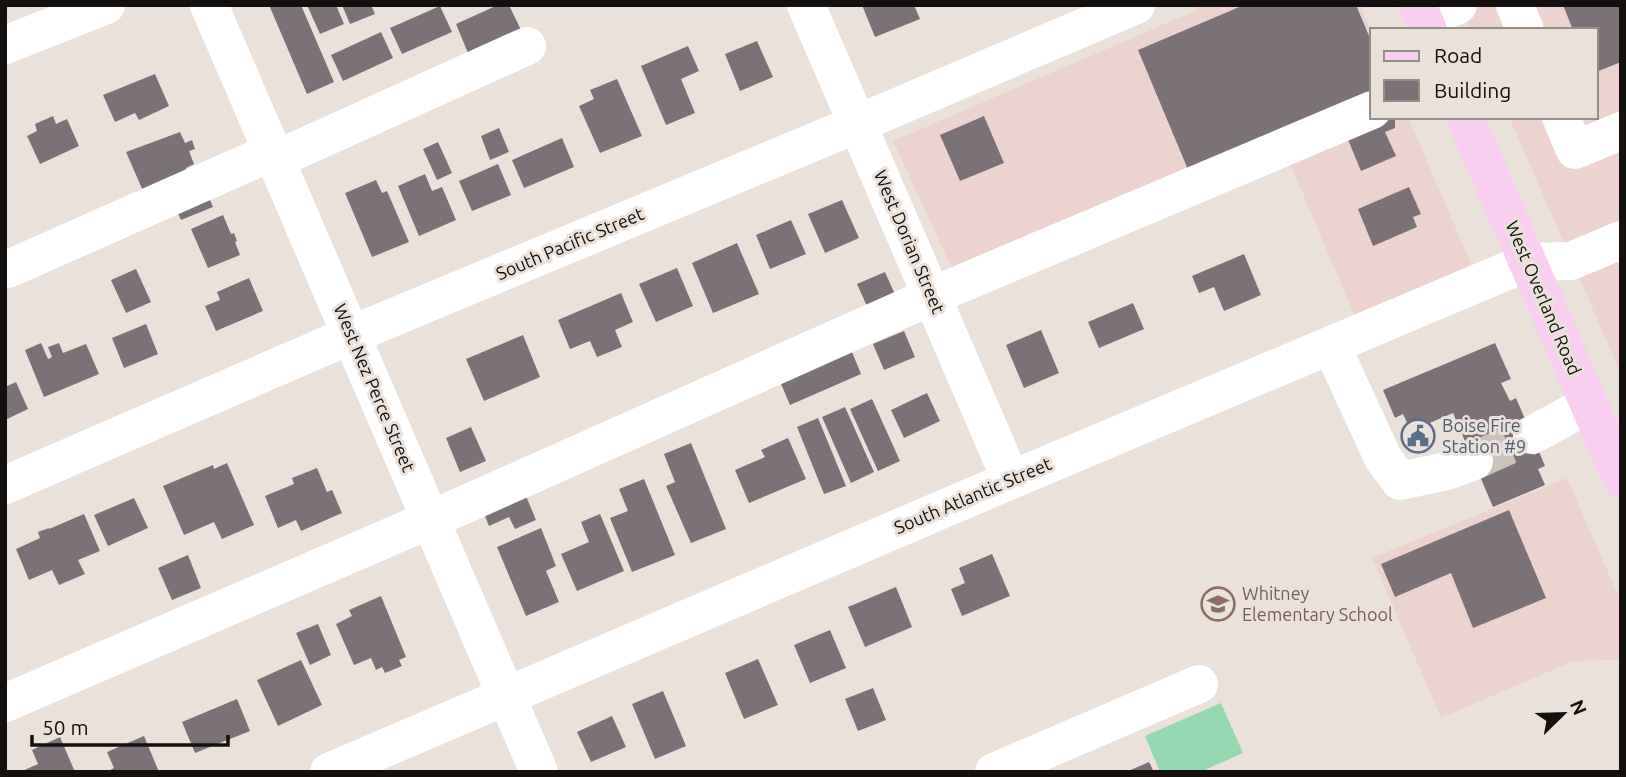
<svg xmlns="http://www.w3.org/2000/svg" width="1626" height="777" viewBox="0 0 1626 777" font-family="Ubuntu,sans-serif">
<style>
.commercial{fill:#edd3cf}
.green{fill:#94d9b0}
.building{fill:#7b7277}
.lines{fill:none;stroke-linecap:round;stroke-linejoin:round}
.minor-tunnel{stroke:#cac2bb;stroke-width:38;stroke-dasharray:38 19;stroke-linecap:butt}
.minor{stroke:#fff;stroke-width:38}
.major{stroke:#facef1;stroke-width:38}
.labels{text-anchor:middle;stroke-width:6;stroke-linejoin:round;paint-order:stroke}
.street-label{font-size:18px;fill:#13100e;stroke:#eae2da}
.service-label{font-size:18px;fill:#4e5e75;stroke:#eae2da;text-anchor:start}
.education-label{font-size:18px;fill:#785e54;stroke:#eae2da;text-anchor:start}
</style>
<rect width="100%" height="100%" fill="#eae2da"/>
<path class="commercial" d="M1195,5H1360L1372,34V117H1408L1473,268L1356,319L1280,140L956,277L893,141L1197,10Z
M1461,5H1621V374L1509,117H1596V30H1471Z
M1567,478L1621,602V660L1573,661L1441,718L1372,558Z"/>
<path class="green" d="M1221,703L1243,753L1200,772H1160L1145,736Z"/>
<path class="building" d="M269,5H301L334,82L307,94Z
M307,5H336L344,24L320,34Z
M342,5H371L375,14L350,24Z
M498,5H509L521,30L468,53L456,24Z
M862,5H914L920,19L875,37Z
M1244,5H1356L1372,43V95L1189,172L1138,50Z
M1563,5H1621V62L1596,72V30H1573Z
M440,6L452,32L402,54L390,28Z
M381,32L393,58L343,81L331,55Z
M757,41L773,77L740,91L725,54Z
M688,46L699,71L681,79L695,113L666,125L641,66Z
M155,74L169,106L139,120L135,113L115,122L103,95Z
M617,79L642,136L600,153L579,106L594,99L590,90Z
M53,116L56,124L67,119L79,146L40,164L27,136L37,131L35,124Z
M984,116L1004,163L960,181L940,135Z
M1375,117H1395V128L1385,132L1396,156L1361,171L1344,130Z
M499,128L509,152L490,160L481,136Z
M180,132L185,143L192,140L195,149L189,151L194,164L186,168L191,181L147,200L126,152Z
M562,138L574,167L524,188L512,160Z
M438,142L452,173L437,180L423,149Z
M498,164L511,195L472,211L459,181Z
M425,174L432,191L442,187L456,220L419,236L398,186Z
M376,180L382,193L387,191L409,242L372,257L345,193Z
M1409,187L1421,214L1413,217L1417,227L1373,246L1358,209Z
M207,193L213,207L181,220L175,207Z
M842,200L859,238L825,253L808,214Z
M223,215L231,234L234,233L237,241L235,242L240,255L208,268L191,229Z
M791,220L806,254L770,269L756,235Z
M737,243L759,294L713,313L692,263Z
M1244,254L1261,295L1224,311L1214,287L1199,293L1192,276Z
M677,268L693,306L656,322L639,284Z
M136,269L151,302L126,313L111,280Z
M885,272L898,301L870,313L857,284Z
M249,278L263,311L216,331L205,306L220,300L217,292Z
M621,293L633,322L615,330L622,347L597,357L590,341L570,349L558,320Z
M1133,303L1144,329L1099,348L1088,322Z
M146,324L158,354L124,368L112,338Z
M1041,330L1059,373L1024,388L1006,345Z
M904,331L915,357L884,370L873,344Z
M523,335L540,377L484,401L466,359Z
M41,343L48,359L52,357L48,347L59,343L63,353L86,344L99,374L44,397L25,350Z
M1495,343L1511,379L1501,383L1510,401L1516,398L1532,435L1545,466L1538,469L1545,485L1493,507L1453,413L1411,431L1403,414L1395,418L1383,390Z
M850,347L861,374L790,405L779,379Z
M16,382L28,409L5,420V387Z
M927,393L940,421L904,438L891,410Z
M872,399L900,461L878,471L850,409Z
M845,407L874,472L851,483L822,417Z
M818,418L846,486L824,494L797,427Z
M471,427L486,461L460,472L446,438Z
M788,438L806,479L749,503L735,470L765,457L761,450Z
M691,443L726,529L691,543L666,486L675,482L664,454Z
M227,463L254,525L222,539L214,522L184,535L163,486L213,465L214,469Z
M317,468L327,492L332,490L342,513L301,531L296,520L278,528L265,496L294,484L292,478Z
M644,479L675,555L632,572L610,518L628,511L619,489Z
M521,484L536,520L515,529L509,517L489,526L479,501Z
M134,498L148,528L108,546L94,515Z
M1509,510L1546,598L1473,628L1451,573L1395,597L1381,564Z
M84,514L100,551L78,560L85,574L59,585L52,570L29,580L16,549L40,538L38,532L49,528V529Z
M600,514L624,571L577,591L561,554L589,542L581,522Z
M541,528L556,566L546,571L559,602L526,616L497,547Z
M992,554L1010,596L962,616L951,589L965,583L959,568Z
M188,555L201,588L172,600L158,568Z
M896,587L912,627L865,647L848,607Z
M381,596L406,657L399,660L402,666L385,673L382,667L376,670L371,658L354,665L336,624L352,616L349,610Z
M318,624L331,655L310,665L296,633Z
M830,630L846,668L810,683L794,645Z
M758,659L778,705L744,719L725,673Z
M301,660L322,705L278,726L257,680Z
M873,688L886,720L858,731L845,699Z
M663,691L686,746L655,759L632,704Z
M237,699L250,731L195,753L182,722Z
M612,716L626,747L591,762L577,732Z
M144,736L159,772H106L114,768L107,752Z
M60,737L75,772H20L38,764L32,750Z
M1149,762L1154,772H1126Z"/>
<g class="lines">
<path class="minor-tunnel" d="M1474,461L1532,435"/>
<path class="minor" d="M209,5L539,772
M806,5L1011,480
M1515,5L1525,30
M1423,19L1458,5
M5,45L106,5
M1561,117L1575,150L1621,131
M275,160L527,46
M8,269L272,152
M1331,345L1383,458L1400,481L1447,471L1474,461
M1532,435L1589,404
M5,485L351,335L857,124L1136,5
M5,703L457,508L932,296L1372,110
M329,772L1011,480L1528,262L1571,261L1621,240
M994,772L1199,684"/>
<path class="major" d="M1417,5L1428,30
M1465,117L1621,478"/>
</g>
<defs>
<symbol id="civic-ring" viewBox="-11 -11 22 22"><circle r="9.5" fill="#eae2da" stroke="#5c6f8a" stroke-width="1.5"/><path d="M-.6-6.5H3V-4.5H.6V-3L4-1V1h2V6H-6V1h2V-1L-.6-3ZM-1.2 2.5V6h2.4V2.5Z" fill="#5c6f8a"/></symbol>
<symbol id="school-ring" viewBox="-11 -11 22 22"><circle r="9.5" fill="#eae2da" stroke="#8d6e63" stroke-width="1.5"/><path d="M0-5L7-2L0 1L-7-2ZM-4 1L0 2.5L4 1V4Q0 6-4 4Z" fill="#8d6e63"/></symbol>
</defs>
<g fill-rule="evenodd">
<use href="#civic-ring" x="1399" y="417" width="38" height="38"/>
<use href="#school-ring" x="1199" y="585" width="38" height="38"/>
</g>
<g class="labels">
<g class="street-label">
<text transform="translate(909 242) rotate(67)" y="6">West Dorian Street</text>
<text transform="translate(570 244) rotate(-23)" y="6">South Pacific Street</text>
<text transform="translate(1543 298) rotate(67)" y="6">West Overland Road</text>
<text transform="translate(374 388) rotate(67)" y="6">West Nez Perce Street</text>
<text transform="translate(973 496) rotate(-23)" y="6">South Atlantic Street</text>
</g>
<g class="service-label">
<text x="1442" y="432">Boise Fire<tspan x="1442" dy="21">Station #9</tspan></text>
</g>
<g class="education-label">
<text x="1242" y="600">Whitney<tspan x="1242" dy="21">Elementary School</tspan></text>
</g>
</g>
<rect width="1626" height="777" fill="none" stroke="#13100e" stroke-width="14"/>
<rect x="1370" y="28" width="228" height="91" fill="#eae2da" stroke="#948e88" stroke-width="2"/>
<rect x="1384" y="51" width="35" height="10" fill="#facef1" stroke="#948e88" stroke-width="2"/>
<text x="1434" y="63" font-size="21" fill="#13100e">Road</text>
<rect x="1384" y="80" width="35" height="21" fill="#7b7277" stroke="#948e88" stroke-width="2"/>
<text x="1434" y="98" font-size="21" fill="#13100e">Building</text>
<g transform="translate(1563 714) rotate(67)" stroke="#eae2da" stroke-width="5" paint-order="stroke">
<path d="M0-5L12 26L0 18L-12 26Z" fill="#13100e"/>
<text y="-10" font-size="19" font-weight="bold" text-anchor="middle" fill="#13100e">N</text>
</g>
<path d="M32 735v10h196v-10" fill="none" stroke="#13100e" stroke-width="3.5"/>
<text x="42" y="735" font-size="21" fill="#13100e" stroke="#eae2da" stroke-width="5" paint-order="stroke">50 m</text>
</svg>
